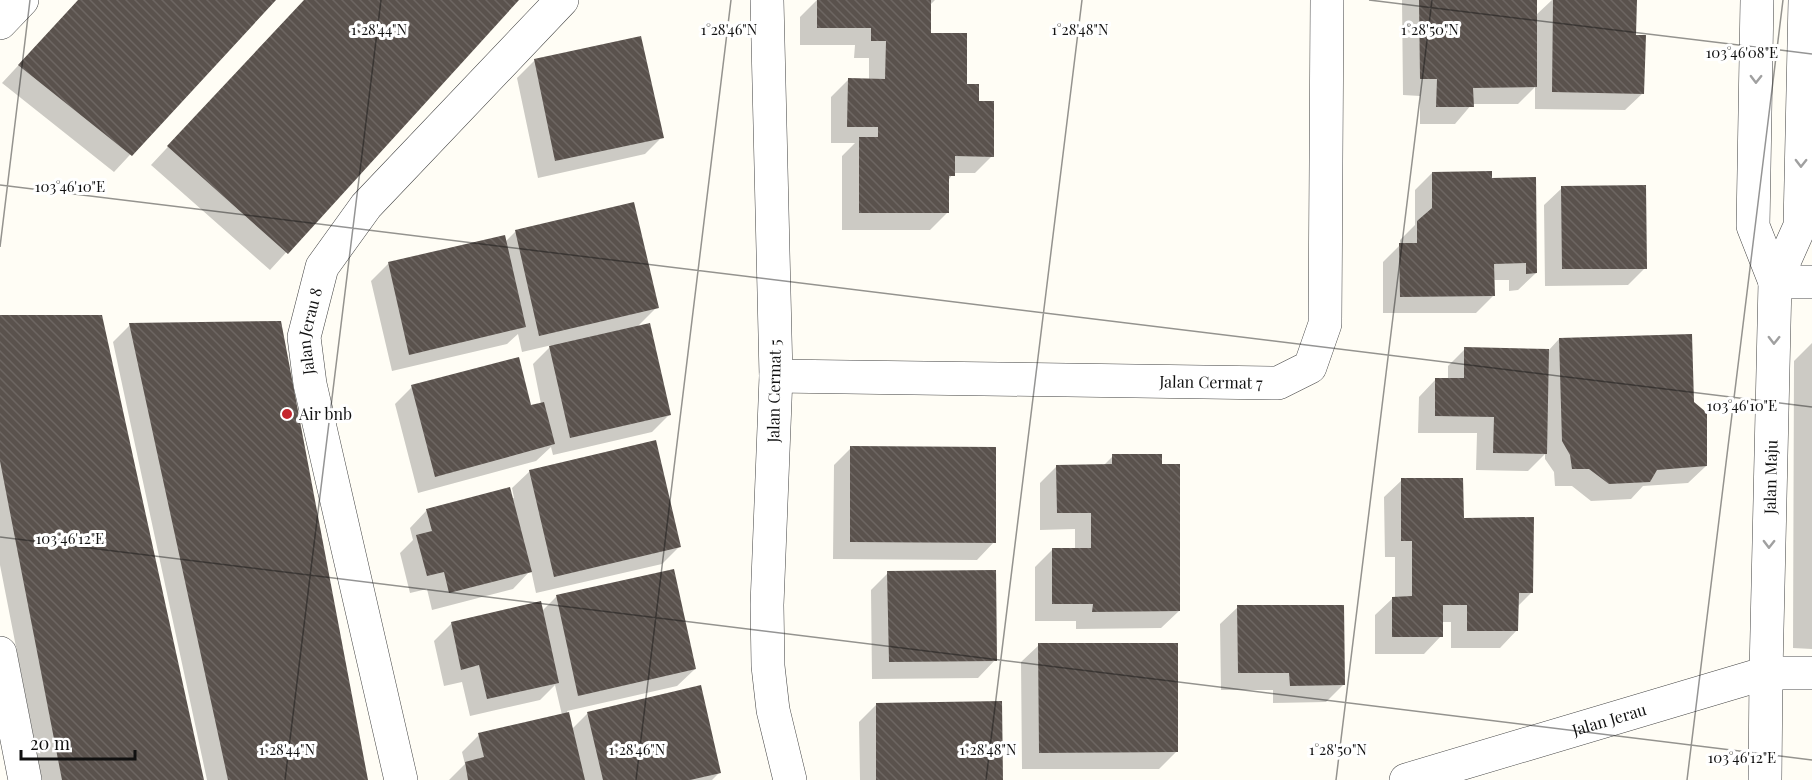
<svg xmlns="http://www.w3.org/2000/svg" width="1812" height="780" viewBox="0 0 1812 780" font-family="'Playfair Display',serif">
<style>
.shadow{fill:#0003}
.building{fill:url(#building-back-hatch)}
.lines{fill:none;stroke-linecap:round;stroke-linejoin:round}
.street-casing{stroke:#444;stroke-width:34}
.street{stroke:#fff;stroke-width:33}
.oneway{stroke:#a0a0a0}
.ticks{fill:none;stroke:#111;stroke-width:1.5;stroke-opacity:0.45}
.poi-dot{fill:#c4262e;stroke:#fff;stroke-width:2}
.labels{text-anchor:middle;stroke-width:6;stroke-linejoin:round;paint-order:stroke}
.street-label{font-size:16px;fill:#111;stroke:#fff}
.poi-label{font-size:16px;fill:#111;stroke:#fff;text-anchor:start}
.ticks-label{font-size:15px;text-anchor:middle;fill:#111;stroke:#fff;stroke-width:6;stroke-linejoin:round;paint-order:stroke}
</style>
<defs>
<pattern id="building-back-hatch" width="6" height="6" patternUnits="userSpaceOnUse" patternTransform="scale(1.5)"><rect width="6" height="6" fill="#5a524d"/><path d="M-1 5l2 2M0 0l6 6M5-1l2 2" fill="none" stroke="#6d6662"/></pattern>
</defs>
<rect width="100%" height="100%" fill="#fffdf5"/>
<path class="shadow" d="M79,0H274L114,172L2,83Z
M305,0H517L270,270L151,165Z
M817,0H935L929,6V34L978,103L992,156L975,173H953L948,181L947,213L930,230H842V156L855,143H831V97L848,80H869V58H854L855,45H800V17Z
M1402,0H1535V16L1552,0H1635V36L1643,93L1625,110L1535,109V87L1518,104H1472L1455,124H1420V96L1403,95Z
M535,60L662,137L645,154L538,178L517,78Z
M1432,173L1491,179L1536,273L1518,290L1509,291V280H1493V296L1476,313H1383V262L1400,245V240L1415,225V190Z
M1562,188L1645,268L1628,285L1545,286L1544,205Z
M515,232L657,307L636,328L669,415L652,432L553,455L551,447L536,461L418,493L395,404L412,387L530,407L541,404L533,364L552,345L522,352L518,334L507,344L392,371L371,281L389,263L505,242Z
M0,317L202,780H42L0,565Z
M130,325L366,780H207L113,342Z
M1559,339L1692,403L1706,466L1688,483L1643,486L1631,499L1591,501L1572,486H1555L1554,472L1545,459V454L1528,471L1476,470L1477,433H1418L1419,397L1436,379H1448V366L1465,349L1548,351Z
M1812,343V649L1793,648L1794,361Z
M851,448L994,542L977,560L833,559L834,465Z
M1113,456L1179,611L1161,628L1076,629V621H1035V567L1052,550H1075V529L1040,530V483L1057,466H1103Z
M530,471L679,547L662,564L536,593L531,570L513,589L432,610L427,589L410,593L400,553L413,540L410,528L427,510L514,498L512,488Z
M1402,480L1462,519L1532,592L1517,607V630L1500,648H1451V622H1441V636L1424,654H1375V615L1393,598H1395V557H1385L1384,497Z
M888,573L995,660L978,678L872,679L871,590Z
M556,597L695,669L677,686L567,711L572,729L588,713L720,772L712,780H449L465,764L462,752L479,735L562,715L555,685L540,700L470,716L462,682L444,686L434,641L452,623L542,611Z
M1238,607L1343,685L1326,702L1273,703V690H1221L1220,624Z
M1039,645L1177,751L1159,769H1022L1021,662Z
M876,705L1001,780H860L859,722Z"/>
<path class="building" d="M78,0H276L132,156L18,65Z
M304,0H519L288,254L167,146Z
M817,0H931V33H967V84H979V101H994V157L955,156V176H949V213H859V137H878V127H847L848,78L885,79L886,41H871V28H817Z
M1419,0H1537V87L1473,88L1474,107H1436L1437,79H1420Z
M1553,0H1637L1636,35H1646L1644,94L1552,92Z
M641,36L664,138L555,161L534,59Z
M1492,171V178L1536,177L1537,273L1526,274V263L1494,264L1495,296L1400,297L1399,243H1417V221L1432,208V172Z
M1646,185L1647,269H1562L1561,186Z
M634,202L659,308L539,336L515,230Z
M505,235L526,327L409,355L388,262Z
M0,315H102L204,780H62L0,461Z
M281,321L368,780H228L129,323Z
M650,323L671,415L570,438L549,346Z
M1692,334L1694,402L1707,413V466L1657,470L1650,482L1609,484L1589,469H1572L1570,455L1562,441L1559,338Z
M1464,347L1549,349L1547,454L1493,453L1494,417L1435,416V378H1464Z
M519,357L531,405L544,402L555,444L435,477L411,385Z
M656,440L681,547L554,577L529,470Z
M850,446L996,447V543L850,542Z
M1112,454H1162V464H1180V611L1092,612L1093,604H1052V548H1091V513H1057L1056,465L1112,464Z
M1401,478H1463L1464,518L1534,517L1533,593H1519L1518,631H1467V605H1443V637H1392V597L1412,596V541H1401Z
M510,487L532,572L449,593L444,572L427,576L416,535L432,531L426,509Z
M674,569L696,669L578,696L556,595Z
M996,570L997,661L889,662L887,571Z
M541,601L559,683L487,699L479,665L461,670L451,622Z
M1237,605H1344L1345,685L1290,686L1289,673H1238Z
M1038,643H1178V752L1039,753Z
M701,685L721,773L690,780H603L587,712Z
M1002,701L1003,780H876V703Z
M569,712L585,780H468L465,762L484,757L478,733Z"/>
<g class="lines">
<defs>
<g id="street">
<path d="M767,0L776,376L767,605L768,666L773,710L790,780"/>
<path d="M1757,0L1753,226L1775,282"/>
<path d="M0,23L22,0"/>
<path d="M1775,282H1812"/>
<path id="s1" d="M776,376L1278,383L1310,367L1325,324L1327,0"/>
<path d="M0,653L25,780"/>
<path id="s2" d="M401,780L310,384L304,337L322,267L366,206L562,0"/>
<path id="s3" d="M1406,780L1766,673H1812"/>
<path id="s4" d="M1765,780L1766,673L1775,282L1800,226L1805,0"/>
</g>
</defs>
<use href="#street" class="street-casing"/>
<use href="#street" class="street"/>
</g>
<defs><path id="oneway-chevron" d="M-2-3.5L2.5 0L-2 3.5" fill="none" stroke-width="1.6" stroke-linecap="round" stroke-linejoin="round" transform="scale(1.5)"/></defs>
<g class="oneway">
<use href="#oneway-chevron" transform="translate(1756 79) rotate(91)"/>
<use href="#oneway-chevron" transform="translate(1801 163) rotate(91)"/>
<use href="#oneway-chevron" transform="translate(1774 340) rotate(91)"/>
<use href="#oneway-chevron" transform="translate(1769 544) rotate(91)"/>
</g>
<path class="ticks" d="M1369,0L1812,54M0,185L1812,407M0,247L30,0M0,537L1812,760M285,780L381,0M636,780L731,0M986,780L1082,0M1336,780L1432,0M1687,780L1783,0"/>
<circle class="poi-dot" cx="287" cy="414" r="6"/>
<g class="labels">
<g class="street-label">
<text dy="6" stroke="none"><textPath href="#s2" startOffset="460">Jalan Jerau 8</textPath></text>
<text dy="6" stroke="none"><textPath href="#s1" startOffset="435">Jalan Cermat 7</textPath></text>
<text transform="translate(774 391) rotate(-89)" y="6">Jalan Cermat 5</text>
<text dy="6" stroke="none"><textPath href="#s4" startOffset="303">Jalan Maju</textPath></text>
<text dy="6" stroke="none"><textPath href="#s3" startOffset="212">Jalan Jerau</textPath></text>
</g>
<g class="poi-label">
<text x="299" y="420">Air bnb</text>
</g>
</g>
<g class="ticks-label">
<text x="379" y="35">1°28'44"N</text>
<text x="729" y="35">1°28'46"N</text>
<text x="1080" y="35">1°28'48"N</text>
<text x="1430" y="35">1°28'50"N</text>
<text x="1742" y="58">103°46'08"E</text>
<text x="70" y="192">103°46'10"E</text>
<text x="1742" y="411">103°46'10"E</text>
<text x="70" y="544">103°46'12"E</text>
<text x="287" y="755">1°28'44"N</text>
<text x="637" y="755">1°28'46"N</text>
<text x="988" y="755">1°28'48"N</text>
<text x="1338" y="755">1°28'50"N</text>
<text x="1742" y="763">103°46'12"E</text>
</g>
<path d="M21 750v9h114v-9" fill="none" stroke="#111111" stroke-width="3"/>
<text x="30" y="750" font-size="18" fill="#111111" stroke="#ffffff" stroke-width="4.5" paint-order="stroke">20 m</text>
</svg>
